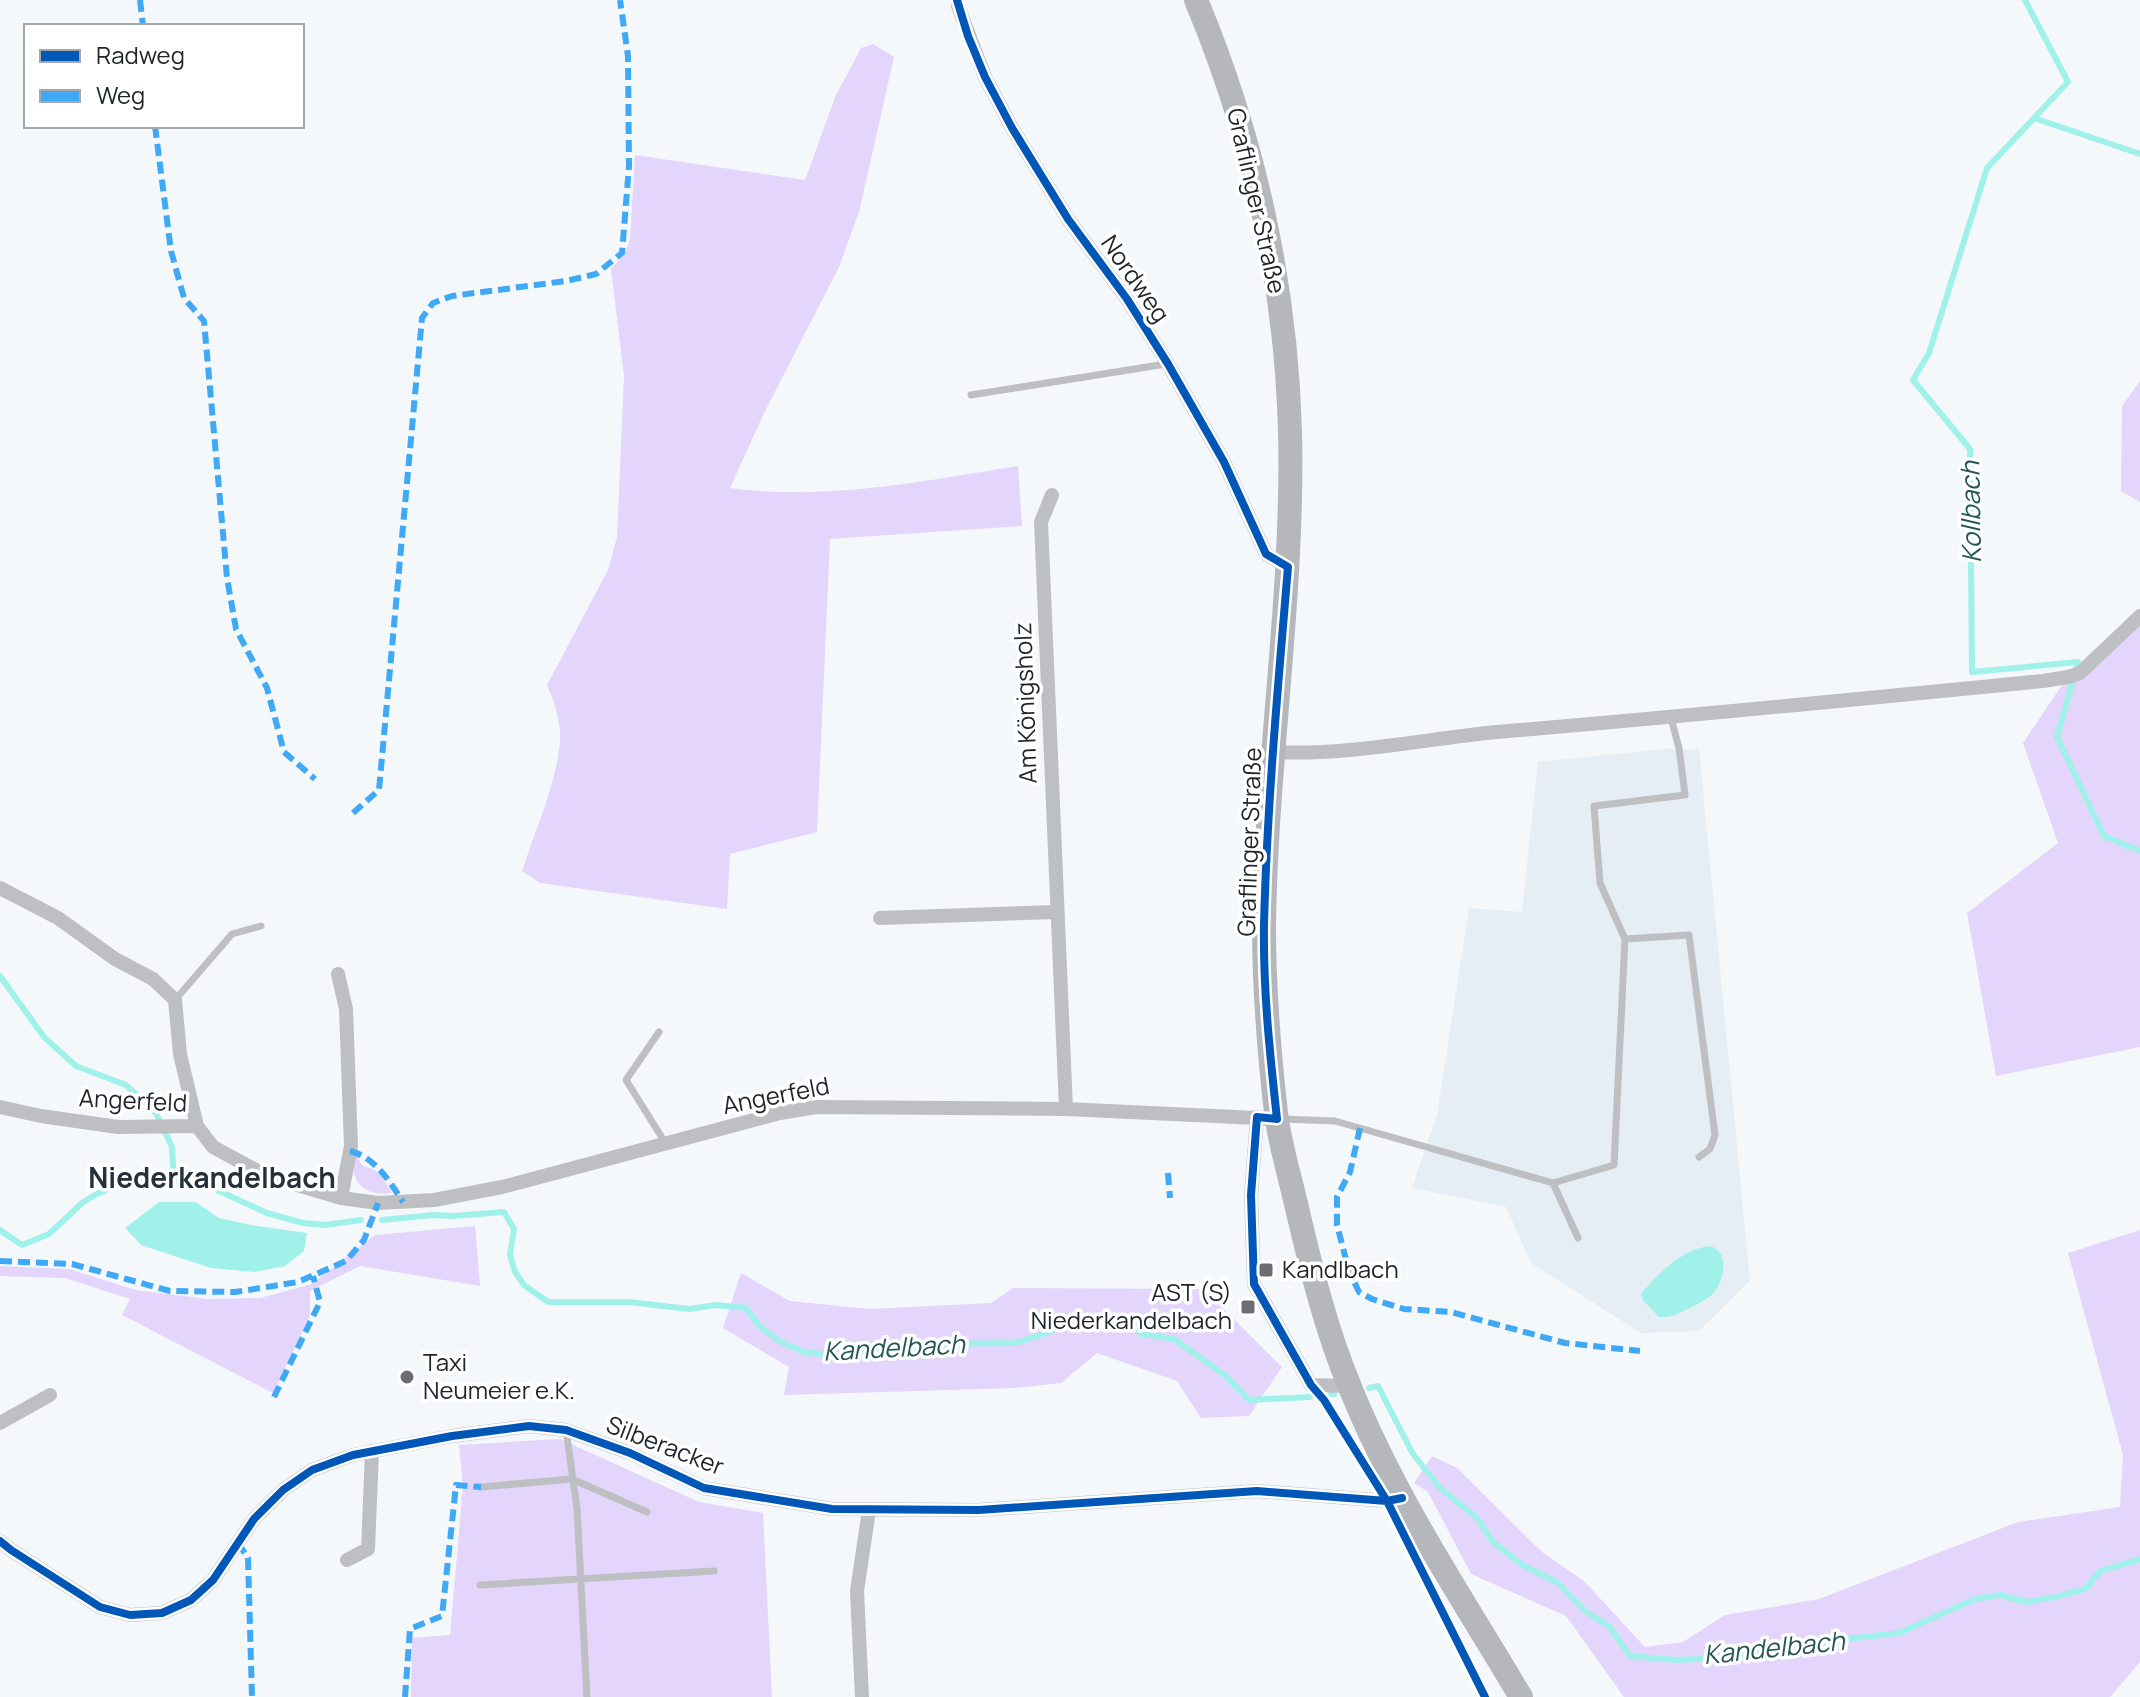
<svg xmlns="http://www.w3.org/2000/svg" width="2140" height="1697" viewBox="0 0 2140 1697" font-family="Manrope,sans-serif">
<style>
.built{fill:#e5edf5}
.green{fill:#e3d5fc}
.water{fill:#a0f1e9}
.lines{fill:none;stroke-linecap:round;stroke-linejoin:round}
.stream{stroke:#a0f1e9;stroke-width:6}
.service{stroke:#bebfc2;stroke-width:7}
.minor{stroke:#bebfc2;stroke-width:14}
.primary{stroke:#b6b7bb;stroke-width:24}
.quiet{stroke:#3fa9f5;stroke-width:6;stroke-dasharray:12 6;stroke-linecap:butt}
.cycleway-casing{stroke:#fff;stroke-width:13}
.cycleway{stroke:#0057b8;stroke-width:8}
.poi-dot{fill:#6a6e72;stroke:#fff;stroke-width:3}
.labels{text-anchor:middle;stroke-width:7;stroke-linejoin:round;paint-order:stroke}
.street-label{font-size:24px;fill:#1f2429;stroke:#fff}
.poi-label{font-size:24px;fill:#1f2429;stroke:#fff;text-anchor:start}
.water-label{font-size:26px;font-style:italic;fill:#245651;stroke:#fff}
.quarter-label{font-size:28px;font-weight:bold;fill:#24303a;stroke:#fff}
</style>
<rect width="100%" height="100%" fill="#f5f8fb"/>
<path class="built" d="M1674,748L1675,751L1699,748L1750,1281L1699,1331L1641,1333L1531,1263L1506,1207L1412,1188L1437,1115L1469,908L1522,912L1538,762Z"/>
<path class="green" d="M873,44L894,57L859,212L839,267L764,413L730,488C826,501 923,481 1018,466L1022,526L830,539L817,832L730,854L727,909L540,883L522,871C535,831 558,780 560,739C561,722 554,700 547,685L608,570L617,537L624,376L611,269L624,255L630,240L635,155L805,180L836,95L861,48Z
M2140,381V502L2121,491L2122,406Z
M2140,618V1047L1996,1076L1967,913L2058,843L2023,743L2062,685Z
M354,1155H357C363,1171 366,1164 376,1171C383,1176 387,1186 392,1193C364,1197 349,1182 354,1155Z
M475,1226L480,1286L360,1266L310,1291V1315L273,1393L122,1315L130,1299L65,1278L0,1276V1266L69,1269L136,1290L208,1299L260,1298L312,1284L375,1235Z
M2140,1230V1662L2110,1697H1624L1566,1616L1471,1574L1428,1492L1414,1483L1432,1456L1457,1468L1542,1552L1584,1581L1645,1647L1683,1642L1725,1615L1819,1599L2018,1522L2120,1507L2123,1455L2068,1253Z
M741,1273L790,1301L869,1309L991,1303L1013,1288L1204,1289L1282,1367L1249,1416L1201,1418L1177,1381L1097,1353L1061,1383L1015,1388L784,1395L789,1367L723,1328Z
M560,1439L699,1502L763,1513L772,1697H411L412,1638L450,1635L463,1486L459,1445Z"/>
<path class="water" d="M159,1202H196L219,1218L251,1225L307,1233L304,1251L285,1266L255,1272L211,1268L141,1245L125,1228Z
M1710,1246C1731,1252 1724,1282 1712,1295C1706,1300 1679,1314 1672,1316C1667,1317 1663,1317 1659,1317L1643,1300L1641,1294C1659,1273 1682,1249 1710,1246Z"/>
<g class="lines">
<path class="stream" d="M2025,0L2068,82L1987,168L1929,353L1913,380L1970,449L1972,672L2078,662L2057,737L2104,836L2140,851
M2034,118L2140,154
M0,976L44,1037L76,1066L126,1085L156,1113L172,1147L174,1182
M382,1220L433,1215L453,1216L504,1212L514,1229L510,1255L515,1272L524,1285L548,1302H629L689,1309L716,1305L746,1308L760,1327L781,1342L804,1352L836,1356L863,1351H885L940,1344L1016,1343L1066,1326H1095L1125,1318L1142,1334L1174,1339L1226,1376L1249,1400L1310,1397
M0,1230L22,1245L49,1234L82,1203L95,1195L112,1187L130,1184L153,1177L174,1182L193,1179L267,1213L303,1223L325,1225L361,1220
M1369,1388L1378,1386L1413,1454L1440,1488L1477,1518L1493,1542L1524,1566L1558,1583L1585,1611L1610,1627L1630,1656L1676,1660L1726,1658L1795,1645L1899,1633L1975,1599L2000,1595L2026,1602L2055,1597L2085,1589L2100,1571L2140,1559
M1331,1394H1334"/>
<path class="service" d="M971,395L1166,364
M1625,939L1689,935L1715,1135L1710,1149L1699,1157
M175,1000L232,934L261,926
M659,1032L626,1080L666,1144
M1282,1119L1335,1121L1553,1183L1614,1165L1625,939L1600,883L1594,806L1685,795L1679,748L1671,718
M1553,1183L1578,1238
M566,1430L577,1508L587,1697
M481,1487L572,1479L647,1512
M480,1585L714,1571"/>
<path class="minor" d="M958,6L985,77L1012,128L1068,219L1127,299L1168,364L1224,462L1266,554L1288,567
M1052,495L1041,522L1066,1109
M1273,752C1346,756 1424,739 1497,732C1679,717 1861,699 2043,681L2068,677L2080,673L2140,616
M0,888L58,918L115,959L153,979L175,1000L180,1054L197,1126
M880,918L1056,912
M338,974L346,1009L351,1146L341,1198
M0,1107L41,1116L118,1127L197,1126L213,1147L267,1176L341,1198L378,1203L434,1200L502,1187L780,1113L816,1107L1066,1109L1277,1119
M1257,1117L1251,1195L1254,1284L1311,1385L1349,1386
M0,1423L50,1395
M0,1541L11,1550L100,1607L130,1615L162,1613L191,1600L213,1580L254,1519L283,1490L312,1470L353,1455L452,1436L529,1426L566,1430L630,1453L704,1488L832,1509L979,1510L1257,1491L1387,1501L1402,1498
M347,1560L368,1549L372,1451
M862,1697L857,1591L869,1510"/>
<path class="primary" d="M1196,0C1253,136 1286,283 1290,431C1294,597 1266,761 1264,927C1264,989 1269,1051 1276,1113C1280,1145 1290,1177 1297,1208C1311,1268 1326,1330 1350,1387C1394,1497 1461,1596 1521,1697"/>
<path class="quiet" d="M140,0L143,26
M155,126L171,251L184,298L204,321L227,578L236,629L267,688L284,752L315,779
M353,813L379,790L422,318L433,303L452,296L566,281L596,274L622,253L629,166L628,56L620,0
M1360,1128L1350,1172L1337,1197V1225L1349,1271L1359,1292L1372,1299L1404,1309L1451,1312L1565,1343L1640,1351
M350,1151C375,1157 390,1182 403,1202
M1168,1173L1170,1198
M0,1261L72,1264L170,1291L235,1292L298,1282L346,1261L364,1240L378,1203
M274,1397L320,1302L313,1276
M238,1543L248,1558L252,1697
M405,1697L410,1629L442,1616L456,1485L481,1487"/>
<defs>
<path id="cycleway" d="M957,0L968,36L985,77L1012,128L1068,219L1127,299L1168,364L1224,462L1266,554L1288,567C1278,686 1267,805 1264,925C1263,990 1270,1055 1277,1119L1257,1117L1251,1195L1254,1284L1311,1385L1324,1400L1387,1501L1485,1697
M0,1541L11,1550L100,1607L130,1615L162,1613L191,1600L213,1580L254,1519L283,1490L312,1470L353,1455L452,1436L529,1426L566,1430L630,1453L704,1488L832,1509L979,1510L1257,1491L1387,1501L1402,1498"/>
</defs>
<use href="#cycleway" class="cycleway-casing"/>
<use href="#cycleway" class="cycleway"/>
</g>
<g class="poi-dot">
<rect x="1258" y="1262" width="16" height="16" rx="4"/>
<rect x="1240" y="1299" width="16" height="16" rx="4"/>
<circle cx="407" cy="1377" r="8"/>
</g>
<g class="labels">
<g class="street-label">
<text transform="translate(1256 201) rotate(77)" y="8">Graflinger Straße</text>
<text transform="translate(1135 279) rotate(55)" y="8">Nordweg</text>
<text transform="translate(1026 703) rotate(-92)" y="8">Am Königsholz</text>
<text transform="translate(1250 842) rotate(-88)" y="8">Graflinger Straße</text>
<text transform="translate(776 1096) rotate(-11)" y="8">Angerfeld</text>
<text transform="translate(133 1101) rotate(3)" y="8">Angerfeld</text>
<text transform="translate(665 1446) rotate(21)" y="8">Silberacker</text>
</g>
<g class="poi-label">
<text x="1282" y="1278">Kandlbach</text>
<text x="1232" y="1301" text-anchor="end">AST (S)<tspan x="1232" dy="28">Niederkandelbach</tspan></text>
<text x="423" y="1371">Taxi<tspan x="423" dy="28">Neumeier e.K.</tspan></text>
</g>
<g class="water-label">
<text transform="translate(1971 512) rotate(-91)" y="9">Kollbach</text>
<text transform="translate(894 1348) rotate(-3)" y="9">Kandelbach</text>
<text transform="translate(1774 1648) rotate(-6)" y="9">Kandelbach</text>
</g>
<g class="quarter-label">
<text x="212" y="1188">Niederkandelbach</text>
</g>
</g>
<rect x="24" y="24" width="280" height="104" fill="#ffffff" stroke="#a5a7a9" stroke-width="2"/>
<rect x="40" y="50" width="40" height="12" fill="#0057b8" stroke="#a5a7a9" stroke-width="2"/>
<text x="96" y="64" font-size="24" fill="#1f2429">Radweg</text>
<rect x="40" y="90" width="40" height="12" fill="#3fa9f5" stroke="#a5a7a9" stroke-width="2"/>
<text x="96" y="104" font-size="24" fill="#1f2429">Weg</text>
</svg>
